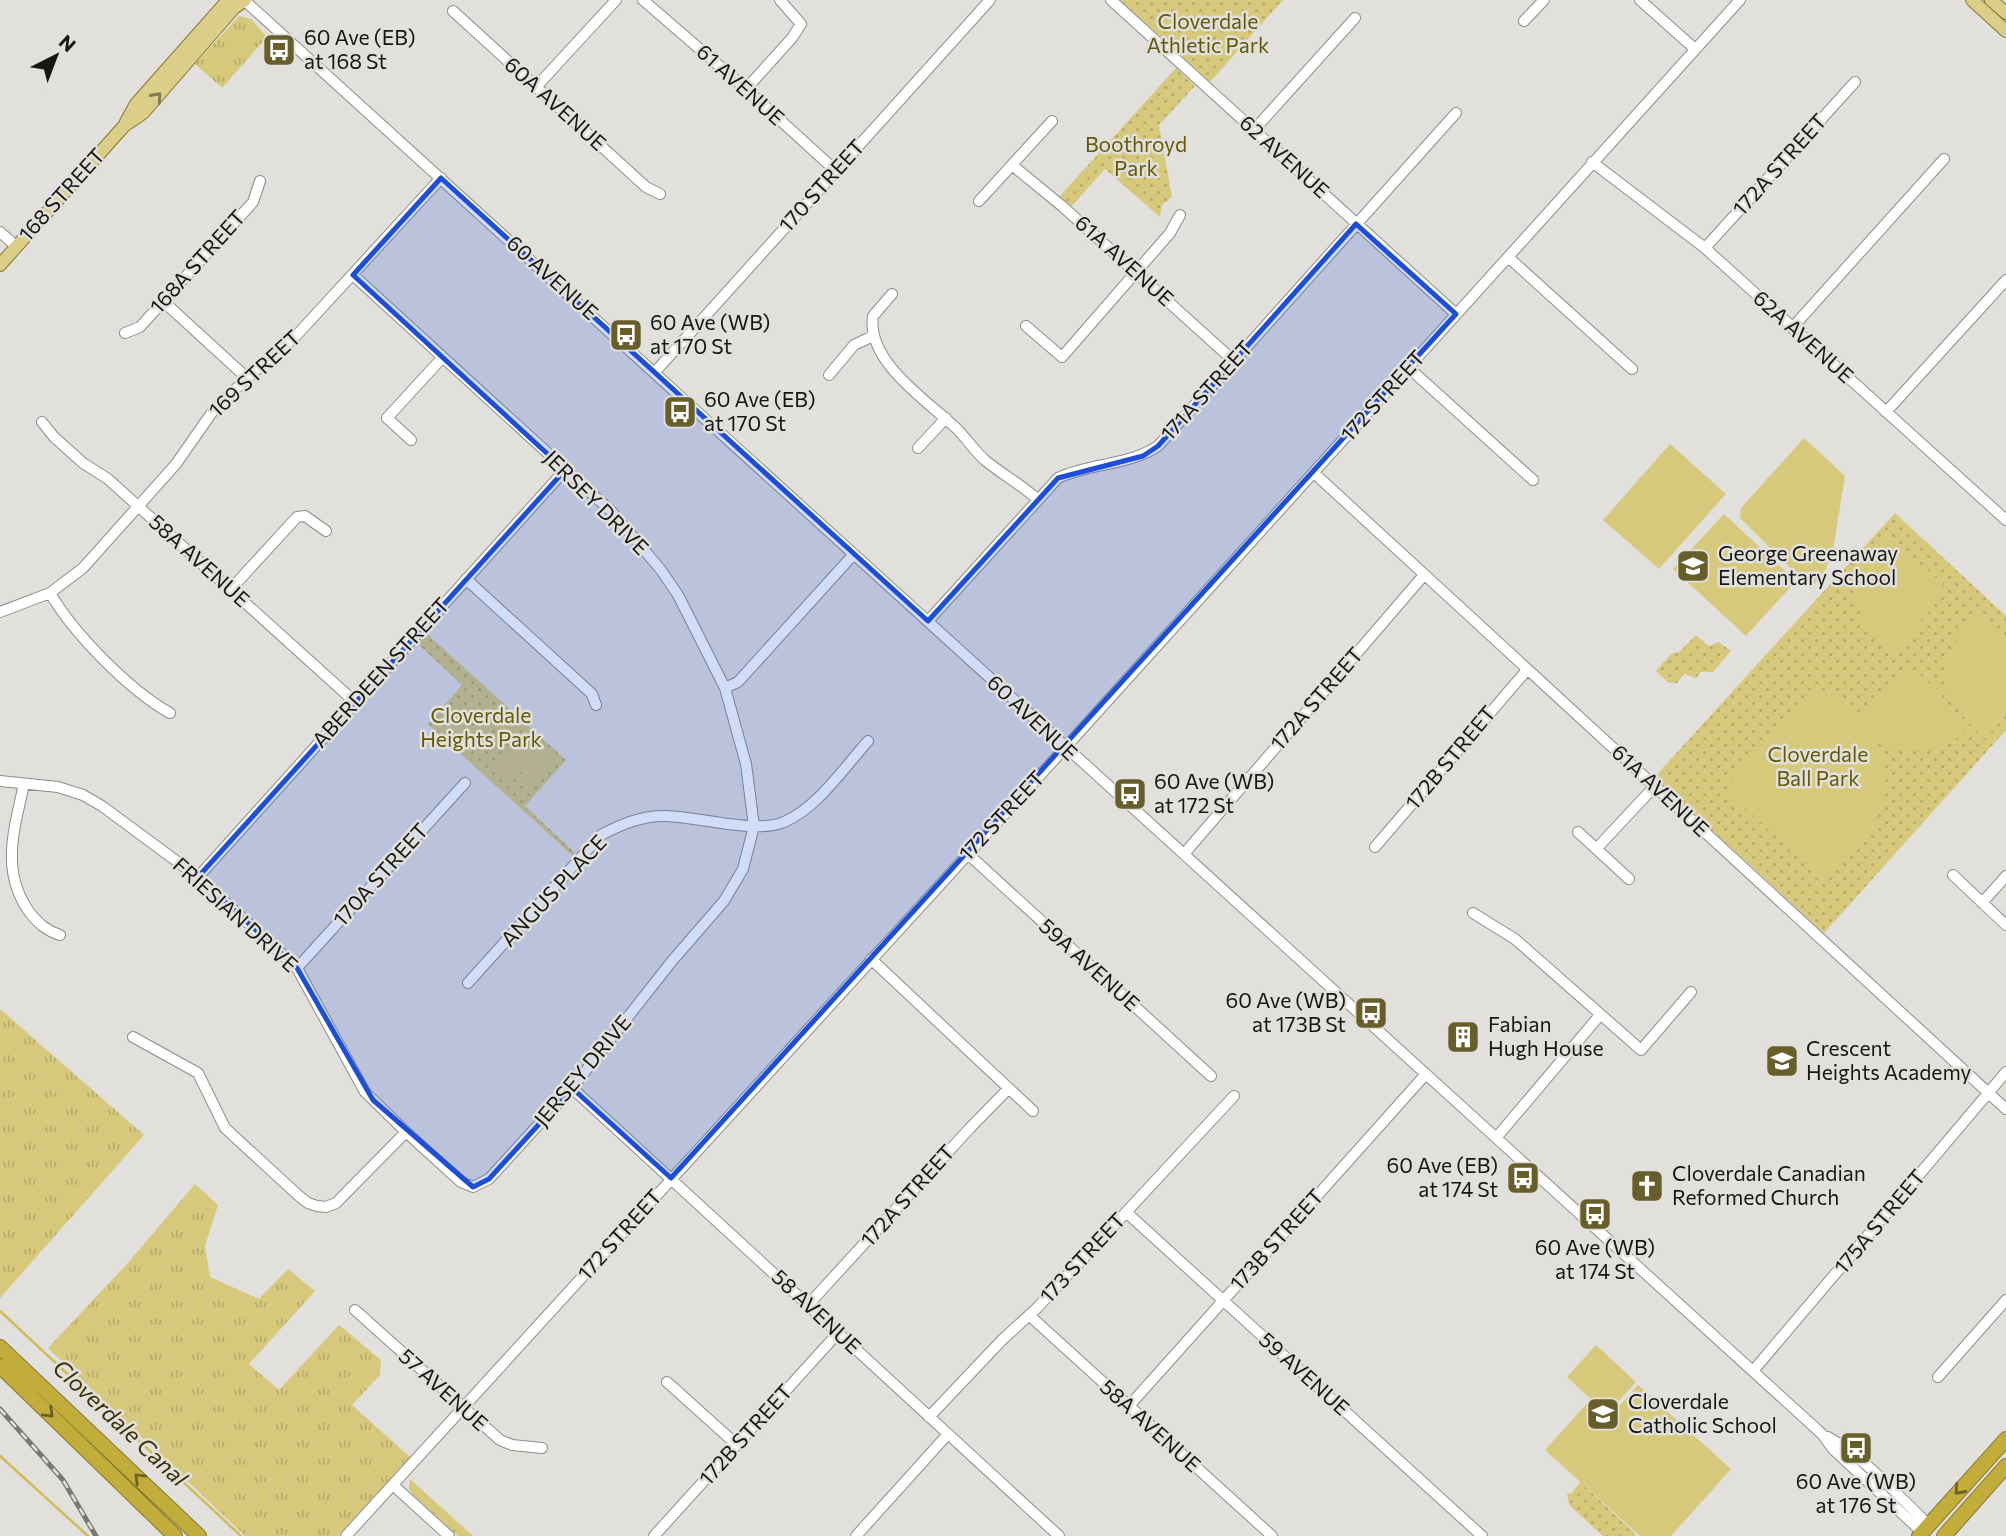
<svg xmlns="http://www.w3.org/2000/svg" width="2006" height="1536" viewBox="0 0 2006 1536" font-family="Commissioner,sans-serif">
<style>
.grass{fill:url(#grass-tufts)}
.park{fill:url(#park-dots)}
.pitch{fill:#d7c97c}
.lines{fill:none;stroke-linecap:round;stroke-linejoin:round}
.stream{stroke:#cfbc57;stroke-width:2.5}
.minor-casing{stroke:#8e8d89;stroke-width:12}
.major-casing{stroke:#86782d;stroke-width:14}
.highway-casing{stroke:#86782d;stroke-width:16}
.minor{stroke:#fff;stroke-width:10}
.major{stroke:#dace89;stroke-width:12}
.highway{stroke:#c2ad3b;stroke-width:14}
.rail-casing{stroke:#797875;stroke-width:5}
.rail{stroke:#e1e0dc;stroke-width:2.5;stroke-dasharray:8;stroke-linecap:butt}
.oneway{stroke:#827b54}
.oneway2{stroke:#6c6228}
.marked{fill:#1d4ed8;fill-opacity:0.2;stroke:#1d4ed8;stroke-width:5;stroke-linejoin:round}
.labels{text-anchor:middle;stroke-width:5;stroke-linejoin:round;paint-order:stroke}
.park-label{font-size:21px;fill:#655807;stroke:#e1e0dc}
.poi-label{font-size:21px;fill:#161614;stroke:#e1e0dc;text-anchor:start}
.street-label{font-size:21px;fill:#161614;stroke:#e1e0dc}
.water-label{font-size:23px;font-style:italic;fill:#3a3205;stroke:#e1e0dc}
</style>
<defs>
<pattern id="grass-tufts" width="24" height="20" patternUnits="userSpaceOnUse" patternTransform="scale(1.75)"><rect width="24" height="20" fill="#d7c97c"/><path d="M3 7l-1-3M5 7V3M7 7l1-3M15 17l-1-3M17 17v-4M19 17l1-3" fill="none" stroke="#b8ac6a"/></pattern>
<pattern id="park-dots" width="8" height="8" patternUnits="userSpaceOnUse" patternTransform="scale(1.75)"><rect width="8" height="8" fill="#d7c97c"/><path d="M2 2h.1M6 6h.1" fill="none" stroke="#b8ac6a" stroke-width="1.8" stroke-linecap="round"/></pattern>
</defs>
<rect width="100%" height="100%" fill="#e1e0dc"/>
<path class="grass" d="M239,16L251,19L267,37L222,88L195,64Z
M0,1009L144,1135L0,1298Z
M195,1184L218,1205L205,1246L210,1277L259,1299L288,1269L315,1291L249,1364L279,1390L339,1325L381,1360L380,1375L352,1405L410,1457L338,1536H245L48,1348L127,1264Z
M410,1479L473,1536H458L412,1494L409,1488Z"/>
<path class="park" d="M1120,0H1283L1210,82Z
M1176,68L1195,86L1159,125L1172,197L1162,205L1160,217L1105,169L1071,207L1060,196Z
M1895,513L2006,616V730L1824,933L1680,801L1675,800L1652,780Z
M426,633L566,760L525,806L575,853L573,856L428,724L462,685L417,643Z
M1696,635L1709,646L1719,642L1731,651L1713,672H1701L1696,678L1684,674L1677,683H1669L1656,671L1672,653H1678Z
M1580,1482L1636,1534L1634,1536H1603L1569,1505L1567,1494L1572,1493Z"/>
<path class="pitch" d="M1804,438L1845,476L1833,550L1826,569L1811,589L1740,518L1741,508Z
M1670,444L1726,494L1659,569L1603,520Z
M1724,514L1796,581L1746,636L1673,569Z
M1885,533L1943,584L1944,593L1892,655C1863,632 1846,594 1864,558C1869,549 1878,540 1885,533Z
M1978,613L2006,639V715L1985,739C1938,695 1931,662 1978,613Z
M1903,669L1914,670L1935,688L1968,728C1952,747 1918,757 1895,747C1881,741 1871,728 1862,716Z
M1814,686C1910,735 1907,821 1822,879L1731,795L1732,777Z
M525,728L544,746L509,783L490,765Z
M543,750L554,760L530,787L518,777Z
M1596,1345L1636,1382L1607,1414L1567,1377Z
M1638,1385L1731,1469L1671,1536H1640L1545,1450L1589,1401L1608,1418Z"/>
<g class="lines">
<path class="stream" d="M0,1311L241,1536
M0,1456L88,1536"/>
<defs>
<path id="minor" d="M244,0L1822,1434L1833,1449L1922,1532
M643,0L746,89L836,171
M1111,0L1456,314
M1640,0L1695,49
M453,11L646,187L660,194
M1524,21L1544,0
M536,87L616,0
M746,89L792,38L801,24L780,0
M1254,130L1355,18
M1592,162L1705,248L2006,520
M1012,165L1062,206L1234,361
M979,201L1052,121
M0,232L16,246
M1705,248L1855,82
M1508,257L1632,369
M892,294L873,316C866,362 928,401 957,429C967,439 975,452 986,461C1003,475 1022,485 1038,500
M164,302L247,378
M1026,326L1062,357L1170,233L1180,215
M1792,328L1944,159
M125,333L140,327L253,202L260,181
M1409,368L1533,480
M655,372L990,0
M829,375L854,345L873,336
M1886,412L2006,280
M42,422L54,437L83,463L108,479L355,702
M411,440L387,418L442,358
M918,448L946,418
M1314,473L2006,1109
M466,579L592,694L596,705
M231,589L297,517L305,516L326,531
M50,593C74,634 129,690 170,713
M0,612L50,593L83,568L176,464L213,411L247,378L295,337L441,178
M928,621L1058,478C1090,463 1128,466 1158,446L1456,113
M725,688L738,682L854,554
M0,781L58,787L83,795L102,806L198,877L297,968L365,1092L406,1132L461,1182L473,1187L489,1179L572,1088L672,961L724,901L743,869L754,826L746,764L725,688L678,595L661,570L612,512L353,275
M24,784C14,830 0,872 30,913C39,924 47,931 60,935
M1578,832L1629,879
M1375,847L1527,670
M1597,848L1654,787
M968,854L1211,1076
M1184,854L1424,575
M1953,875L2006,925
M198,877L565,470
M1982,903L2006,876
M1473,913L1515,939L1641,1050L1691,992
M871,959L1033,1111
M297,968L465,783
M468,983L601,835C622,824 643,815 667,816C698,817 757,834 784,822C816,809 845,767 868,741
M133,1037L198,1073L225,1128L299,1196L308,1203L317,1206L326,1207L336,1203L406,1132
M572,1088L1059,1536
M1496,1138L1600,1015
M1126,1212L1482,1536
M808,1305L970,1128L1009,1088
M355,1310L500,1440L512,1445L542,1448
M1029,1315L1272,1536
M1753,1371L2006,1072
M1938,1377L2006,1300
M667,1382L737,1445
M1129,1406L1426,1074
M929,1417L1002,1340L1037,1308L1234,1096
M1828,1437C1866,1459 1897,1495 1929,1525
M393,1485L449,1536
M346,1536L1074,738L1740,0
M654,1536L838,1333
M856,1536L948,1434"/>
<path id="major" d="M1972,0L2006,31
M1991,0L2006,13
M126,122L136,104L228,0
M0,265L124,126L143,113L234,8L245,0"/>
<path id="highway" d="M0,1347L199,1536
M0,1366L175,1536
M1919,1536L2006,1439
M1944,1536L2006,1466"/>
</defs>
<use href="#minor" class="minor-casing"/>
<use href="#major" class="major-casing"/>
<use href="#highway" class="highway-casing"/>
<use href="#minor" class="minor"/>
<use href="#major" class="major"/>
<use href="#highway" class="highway"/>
<defs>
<path id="rail" d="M0,1409L63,1480L96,1536"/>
</defs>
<use href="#rail" class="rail-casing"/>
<use href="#rail" class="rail"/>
</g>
<defs><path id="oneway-chevron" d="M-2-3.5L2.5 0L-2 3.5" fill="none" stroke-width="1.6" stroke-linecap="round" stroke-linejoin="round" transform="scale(1.75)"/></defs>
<use class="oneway" href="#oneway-chevron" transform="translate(157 97) rotate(-48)"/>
<g class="oneway2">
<use href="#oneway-chevron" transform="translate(49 1413) rotate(44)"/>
<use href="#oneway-chevron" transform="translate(139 1478) rotate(-136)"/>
<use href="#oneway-chevron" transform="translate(1959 1490) rotate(132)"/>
</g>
<path class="marked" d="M441,178L928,621L1058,478L1143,456L1158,446L1356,224L1456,314L671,1178L572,1088L489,1179L473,1187L373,1100L297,968L198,877L565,470L353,275Z"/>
<defs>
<symbol id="bus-square" viewBox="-11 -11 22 22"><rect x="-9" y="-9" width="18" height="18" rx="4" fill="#675e2a" stroke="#e1e0dc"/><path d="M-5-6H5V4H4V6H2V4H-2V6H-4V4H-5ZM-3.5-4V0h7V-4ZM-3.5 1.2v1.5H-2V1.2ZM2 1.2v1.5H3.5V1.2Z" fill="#fff"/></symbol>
<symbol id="school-square" viewBox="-11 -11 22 22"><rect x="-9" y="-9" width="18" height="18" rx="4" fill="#675e2a" stroke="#e1e0dc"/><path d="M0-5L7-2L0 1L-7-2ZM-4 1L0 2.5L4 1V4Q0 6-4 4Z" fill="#fff"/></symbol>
<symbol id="building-square" viewBox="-11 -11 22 22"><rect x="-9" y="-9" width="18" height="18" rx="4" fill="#675e2a" stroke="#e1e0dc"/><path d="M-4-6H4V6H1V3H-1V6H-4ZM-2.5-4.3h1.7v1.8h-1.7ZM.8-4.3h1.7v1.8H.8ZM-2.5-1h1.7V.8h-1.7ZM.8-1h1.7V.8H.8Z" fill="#fff"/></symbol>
<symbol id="church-square" viewBox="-11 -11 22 22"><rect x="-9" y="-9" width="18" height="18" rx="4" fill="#675e2a" stroke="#e1e0dc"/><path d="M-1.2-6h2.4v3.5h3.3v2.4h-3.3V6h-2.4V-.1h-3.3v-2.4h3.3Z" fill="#fff"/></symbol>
</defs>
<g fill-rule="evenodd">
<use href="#bus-square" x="260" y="31" width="38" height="38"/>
<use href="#bus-square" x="607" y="316" width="38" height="38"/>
<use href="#bus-square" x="661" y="393" width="38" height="38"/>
<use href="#school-square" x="1674" y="547" width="38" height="38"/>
<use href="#bus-square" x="1111" y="775" width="38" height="38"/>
<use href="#bus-square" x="1352" y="994" width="38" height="38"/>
<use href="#building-square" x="1444" y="1018" width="38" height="38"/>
<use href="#school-square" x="1763" y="1042" width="38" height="38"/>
<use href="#bus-square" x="1504" y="1159" width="38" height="38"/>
<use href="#church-square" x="1628" y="1167" width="38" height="38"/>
<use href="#bus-square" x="1576" y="1195" width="38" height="38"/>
<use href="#school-square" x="1584" y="1395" width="38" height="38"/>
<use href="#bus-square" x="1837" y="1429" width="38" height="38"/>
</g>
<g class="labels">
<g class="park-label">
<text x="1208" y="29">Cloverdale<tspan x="1208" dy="24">Athletic Park</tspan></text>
<text x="1136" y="152">Boothroyd<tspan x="1136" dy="24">Park</tspan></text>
<text x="481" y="723">Cloverdale<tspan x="481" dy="24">Heights Park</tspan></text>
<text x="1818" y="762">Cloverdale<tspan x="1818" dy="24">Ball Park</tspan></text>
</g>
<g class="poi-label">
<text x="304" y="45">60 Ave (EB)<tspan x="304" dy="24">at 168 St</tspan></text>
<text x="650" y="330">60 Ave (WB)<tspan x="650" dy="24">at 170 St</tspan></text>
<text x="704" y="407">60 Ave (EB)<tspan x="704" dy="24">at 170 St</tspan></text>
<text x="1718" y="561">George Greenaway<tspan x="1718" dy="24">Elementary School</tspan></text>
<text x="1154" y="789">60 Ave (WB)<tspan x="1154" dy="24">at 172 St</tspan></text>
<text x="1346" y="1008" text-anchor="end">60 Ave (WB)<tspan x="1346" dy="24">at 173B St</tspan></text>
<text x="1488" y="1032">Fabian<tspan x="1488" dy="24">Hugh House</tspan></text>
<text x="1806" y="1056">Crescent<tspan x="1806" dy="24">Heights Academy</tspan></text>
<text x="1498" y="1173" text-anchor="end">60 Ave (EB)<tspan x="1498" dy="24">at 174 St</tspan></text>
<text x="1672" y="1181">Cloverdale Canadian<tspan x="1672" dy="24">Reformed Church</tspan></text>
<text x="1595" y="1255" text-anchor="middle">60 Ave (WB)<tspan x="1595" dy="24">at 174 St</tspan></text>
<text x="1628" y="1409">Cloverdale<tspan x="1628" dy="24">Catholic School</tspan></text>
<text x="1856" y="1489" text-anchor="middle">60 Ave (WB)<tspan x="1856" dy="24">at 176 St</tspan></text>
</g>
<g class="street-label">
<text transform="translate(740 85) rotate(42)" y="7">61 AVENUE</text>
<text transform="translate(555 104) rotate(42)" y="7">60A AVENUE</text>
<text transform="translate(1284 157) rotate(42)" y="7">62 AVENUE</text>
<text transform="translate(1780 165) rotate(-48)" y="7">172A STREET</text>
<text transform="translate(822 186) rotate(-48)" y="7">170 STREET</text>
<text transform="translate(62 195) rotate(-48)" y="7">168 STREET</text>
<text transform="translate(1124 261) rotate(42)" y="7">61A AVENUE</text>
<text transform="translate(198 262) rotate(-48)" y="7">168A STREET</text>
<text transform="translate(552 278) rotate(42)" y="7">60 AVENUE</text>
<text transform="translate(1803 337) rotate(42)" y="7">62A AVENUE</text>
<text transform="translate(255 374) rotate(-43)" y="7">169 STREET</text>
<text transform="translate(1207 391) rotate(-48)" y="7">171A STREET</text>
<text transform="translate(1383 396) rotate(-48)" y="7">172 STREET</text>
<text transform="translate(596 503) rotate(45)" y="7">JERSEY DRIVE</text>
<text transform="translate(199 561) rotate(42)" y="7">58A AVENUE</text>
<text transform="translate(381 673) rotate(-48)" y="7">ABERDEEN STREET</text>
<text transform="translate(1317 699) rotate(-49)" y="7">172A STREET</text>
<text transform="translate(1032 718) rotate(43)" y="7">60 AVENUE</text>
<text transform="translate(1451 758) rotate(-50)" y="7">172B STREET</text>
<text transform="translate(1660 791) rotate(43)" y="7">61A AVENUE</text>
<text transform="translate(1002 816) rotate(-47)" y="7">172 STREET</text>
<text transform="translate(381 875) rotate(-48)" y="7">170A STREET</text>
<text transform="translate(554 891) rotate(-47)" y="7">ANGUS PLACE</text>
<text transform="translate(235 915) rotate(42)" y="7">FRIESIAN DRIVE</text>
<text transform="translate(1089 965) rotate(42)" y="7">59A AVENUE</text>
<text transform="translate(583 1071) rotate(-50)" y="7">JERSEY DRIVE</text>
<text transform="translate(908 1196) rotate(-48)" y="7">172A STREET</text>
<text transform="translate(1880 1222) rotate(-50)" y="7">175A STREET</text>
<text transform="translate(620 1235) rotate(-48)" y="7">172 STREET</text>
<text transform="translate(1277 1240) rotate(-48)" y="7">173B STREET</text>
<text transform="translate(1083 1258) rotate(-47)" y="7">173 STREET</text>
<text transform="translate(816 1312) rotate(43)" y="7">58 AVENUE</text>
<text transform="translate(1304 1374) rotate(42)" y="7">59 AVENUE</text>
<text transform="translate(443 1390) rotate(42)" y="7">57 AVENUE</text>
<text transform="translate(1150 1426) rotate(42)" y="7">58A AVENUE</text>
<text transform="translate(746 1435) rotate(-48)" y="7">172B STREET</text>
</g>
<g class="water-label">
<text transform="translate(120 1423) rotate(43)" y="8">Cloverdale Canal</text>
</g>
</g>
<g transform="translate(56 56) rotate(42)" stroke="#e1e0dc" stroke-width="5" paint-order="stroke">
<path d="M0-5L12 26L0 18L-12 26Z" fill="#161614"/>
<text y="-10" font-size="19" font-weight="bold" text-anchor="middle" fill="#161614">N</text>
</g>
</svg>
